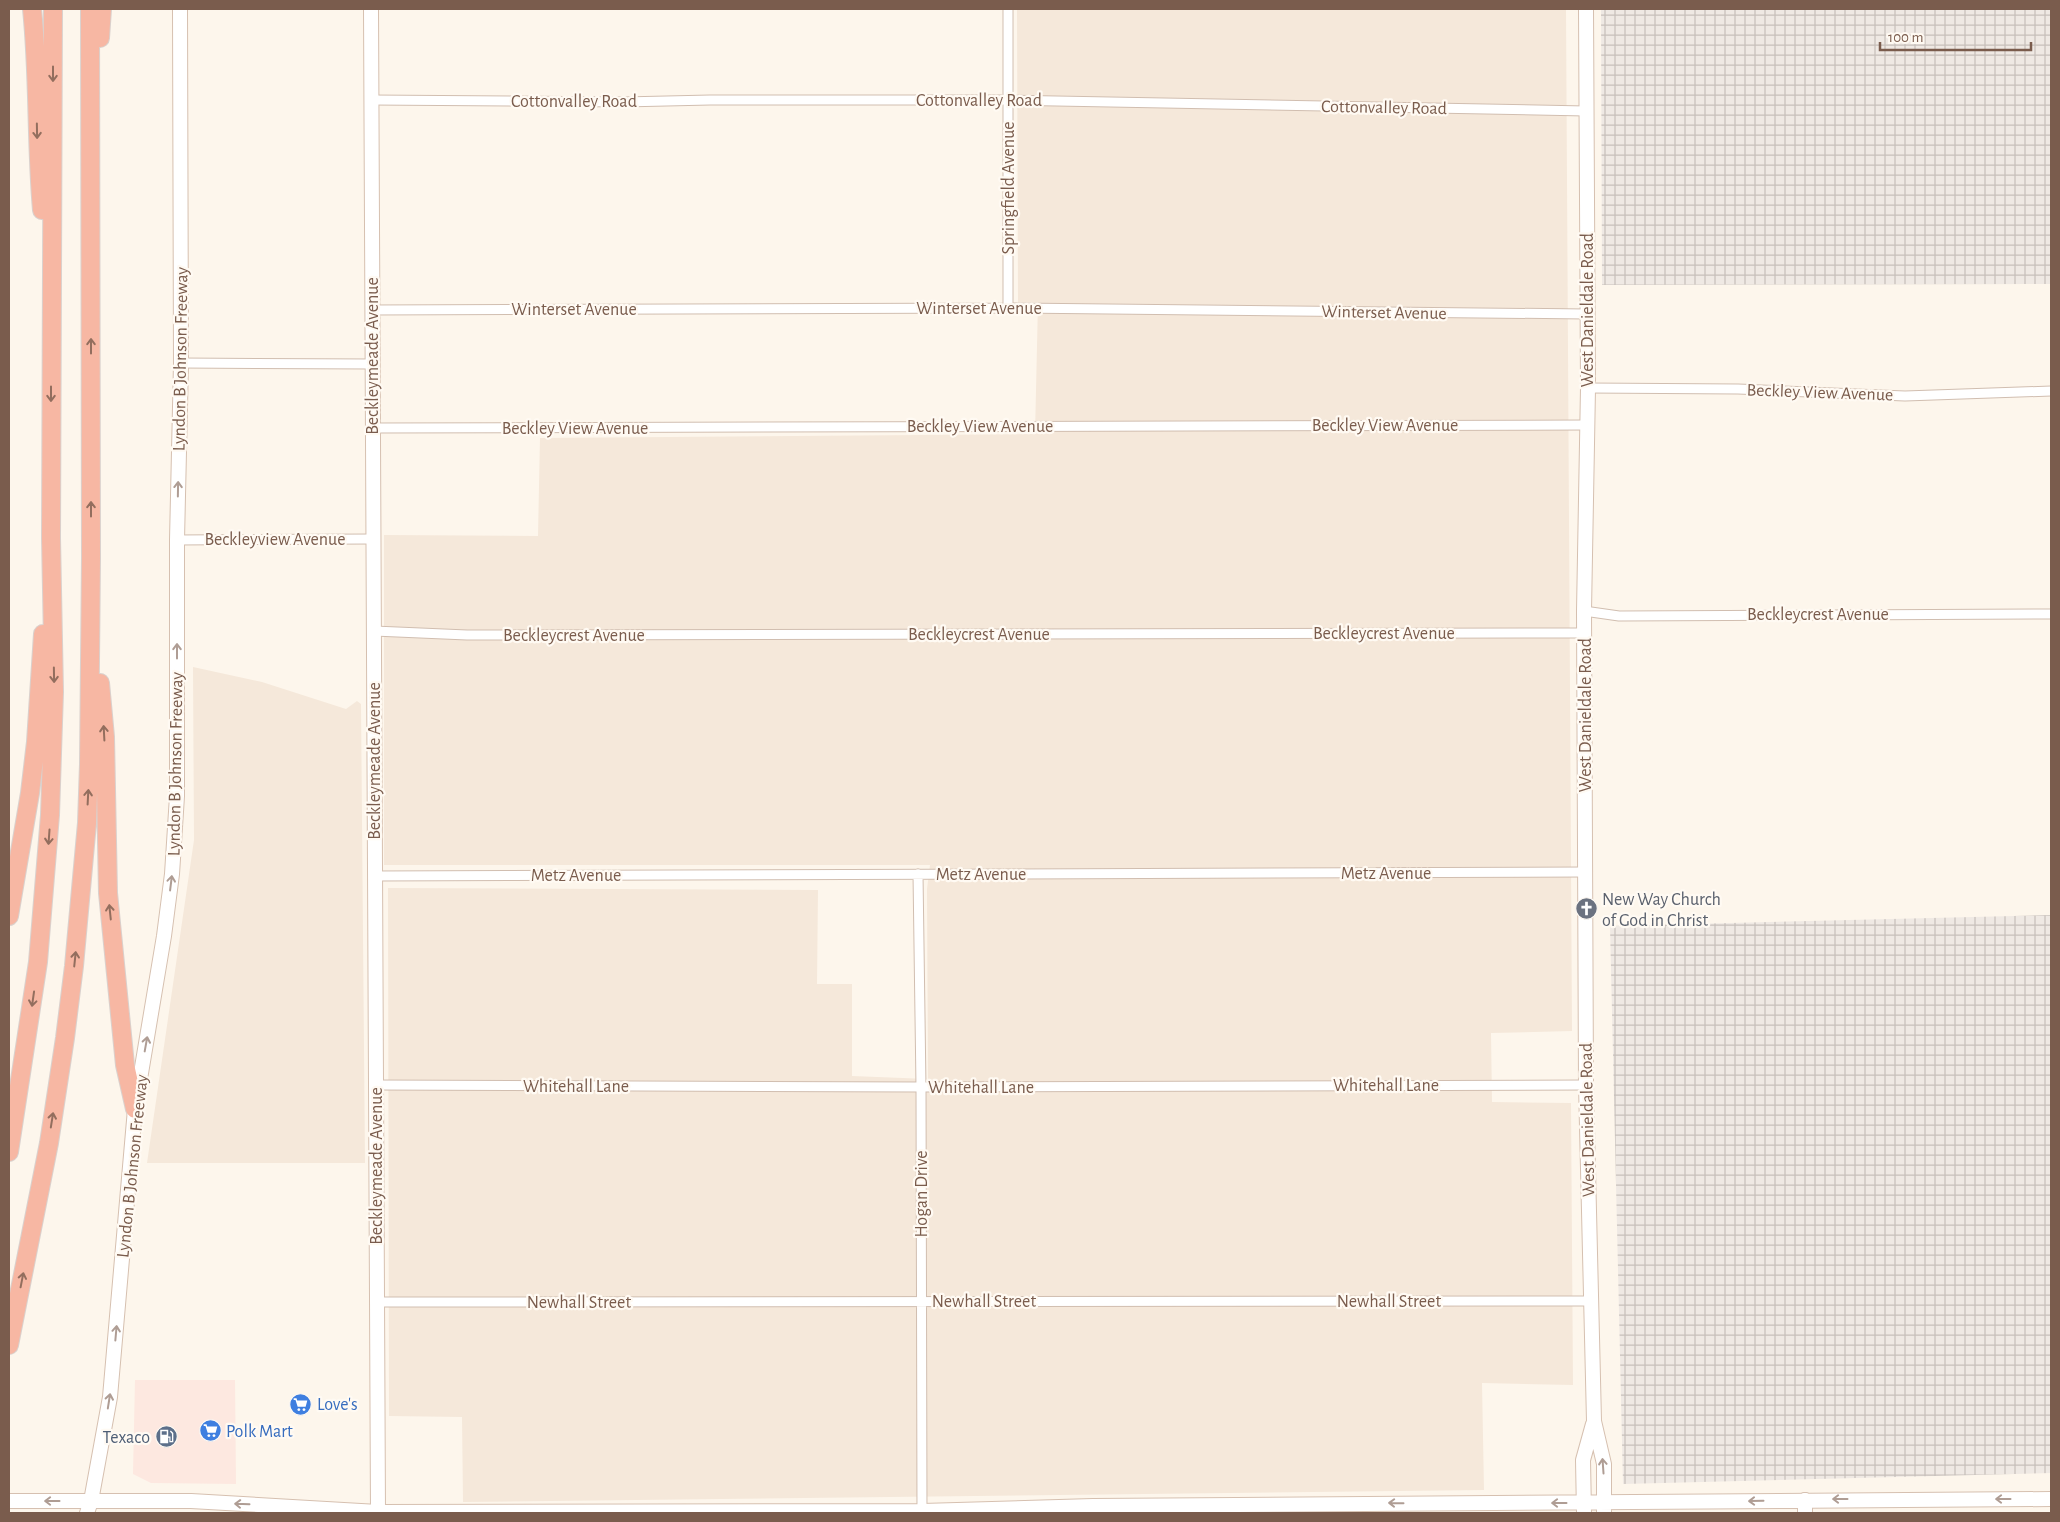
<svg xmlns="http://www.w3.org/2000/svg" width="2060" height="1522" viewBox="0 0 2060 1522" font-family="'Alegreya Sans',sans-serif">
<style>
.residential{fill:#f5e8da}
.commercial{fill:#fde8e0}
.industrial{fill:url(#industrial-grid)}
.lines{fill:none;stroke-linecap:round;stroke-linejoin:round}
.street-casing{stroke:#d1beb0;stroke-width:11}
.secondary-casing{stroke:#d6c0b0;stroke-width:16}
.highway-casing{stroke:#dad1cd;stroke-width:20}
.street{stroke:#fff;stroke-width:9}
.secondary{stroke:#fff;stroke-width:14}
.highway{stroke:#f7b7a3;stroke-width:18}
.oneway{stroke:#936e5e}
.oneway2{stroke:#af9d94}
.labels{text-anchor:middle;stroke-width:4.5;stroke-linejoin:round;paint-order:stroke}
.street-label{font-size:18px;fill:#7a5c4d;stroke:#fffaf3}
.worship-label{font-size:18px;fill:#5b616d;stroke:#fffaf3;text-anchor:start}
.shop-label{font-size:18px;fill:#366cbe;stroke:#fffaf3;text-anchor:start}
.service-label{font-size:18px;fill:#4e5e75;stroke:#fffaf3;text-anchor:end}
</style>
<defs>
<pattern id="industrial-grid" width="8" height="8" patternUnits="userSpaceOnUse" patternTransform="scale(1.25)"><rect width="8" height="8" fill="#efe9e4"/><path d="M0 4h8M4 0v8" fill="none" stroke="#c7c0bb"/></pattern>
</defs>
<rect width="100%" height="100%" fill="#fdf6ec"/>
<path class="residential" d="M1017,9H1566L1572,1031L1491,1033L1492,1102L1571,1103L1573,1385L1482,1383L1484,1490L463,1502L462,1417L389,1416L388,888L818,890L817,984H852V1076L928,1079L927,889L930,865H384V535L538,536L540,438L1035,434L1038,302H1018Z
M193,667L262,682L346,709L357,701L361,704L365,1163H147L194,840Z"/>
<path class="commercial" d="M135,1380H235L236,1484L151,1483L133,1474Z"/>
<path class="industrial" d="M1601,9H2051V284L1602,285Z
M2051,915V1473L1623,1484L1610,926Z"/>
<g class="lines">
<defs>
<path id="street" d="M1008,9V308
M371,100L623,102L710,100H1008L1586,111
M372,310L1008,308L1586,314
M181,363L373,364
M1588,388L1738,389L1905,396L2051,391
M373,428L1587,425
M177,540L373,539
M1584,611L1619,616L2051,614
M374,631L467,635L1584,633
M918,874L921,1087L922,1513
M375,876L1586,872
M376,1085L921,1087L1586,1085
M377,1302L1591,1301"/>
<path id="secondary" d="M371,9L378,1513
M1586,9L1588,388L1584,611L1586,1085L1594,1421L1604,1464V1513
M1805,1500V1513
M9,1501H191L378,1512L922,1511L1093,1506L2051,1499
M87,1513L91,1501L110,1397L135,1109L164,936L172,874L177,796V540L181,363L180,9
M1584,1513L1583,1460L1593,1424"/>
<path id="highway" d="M32,9C39,76 36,143 42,210
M100,38L102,9
M100,683L105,737L108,893L125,1065L135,1109
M9,916L30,793L36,742L43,634
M9,1152L38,962L50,815L54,692L51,538L53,9
M9,1345L49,1143L65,1038L74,966L87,823L89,764L91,558L90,9"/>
</defs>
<use href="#street" class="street-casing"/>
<use href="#secondary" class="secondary-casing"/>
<use href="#highway" class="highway-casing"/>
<use href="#street" class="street"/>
<use href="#secondary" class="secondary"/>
<use href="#highway" class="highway"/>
</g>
<defs><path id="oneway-shaft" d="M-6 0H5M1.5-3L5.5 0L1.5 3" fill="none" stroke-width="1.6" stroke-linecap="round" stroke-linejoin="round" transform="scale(1.25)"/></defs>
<g class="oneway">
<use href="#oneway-shaft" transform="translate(53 74) rotate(90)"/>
<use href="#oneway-shaft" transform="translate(37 131) rotate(89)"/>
<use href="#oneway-shaft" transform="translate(91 346) rotate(-90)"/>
<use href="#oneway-shaft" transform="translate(51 394) rotate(90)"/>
<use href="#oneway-shaft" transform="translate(91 509) rotate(-90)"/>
<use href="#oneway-shaft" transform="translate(54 675) rotate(89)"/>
<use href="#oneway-shaft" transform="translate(104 733) rotate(-93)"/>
<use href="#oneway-shaft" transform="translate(88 797) rotate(-87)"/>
<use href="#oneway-shaft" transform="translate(49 837) rotate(94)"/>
<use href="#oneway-shaft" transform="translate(110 912) rotate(-96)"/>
<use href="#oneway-shaft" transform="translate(75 959) rotate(-84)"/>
<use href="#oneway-shaft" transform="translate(33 999) rotate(98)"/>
<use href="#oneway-shaft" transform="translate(52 1120) rotate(-81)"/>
<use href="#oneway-shaft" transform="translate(22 1280) rotate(-79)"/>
</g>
<g class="oneway2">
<use href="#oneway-shaft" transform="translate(178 489) rotate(-89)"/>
<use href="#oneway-shaft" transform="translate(177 651) rotate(-90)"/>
<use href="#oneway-shaft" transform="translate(171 883) rotate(-83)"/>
<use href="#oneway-shaft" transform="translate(146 1044) rotate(-80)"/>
<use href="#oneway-shaft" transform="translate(116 1333) rotate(-85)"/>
<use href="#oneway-shaft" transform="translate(109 1401) rotate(-81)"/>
<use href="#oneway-shaft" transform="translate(1603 1466) rotate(-94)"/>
<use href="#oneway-shaft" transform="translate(1840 1499) rotate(180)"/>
<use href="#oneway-shaft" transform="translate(2003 1499) rotate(180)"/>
<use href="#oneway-shaft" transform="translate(52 1501) rotate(180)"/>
<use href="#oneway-shaft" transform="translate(1756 1501) rotate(179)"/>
<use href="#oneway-shaft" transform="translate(1396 1503) rotate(-179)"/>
<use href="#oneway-shaft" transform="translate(1559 1503) rotate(180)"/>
<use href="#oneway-shaft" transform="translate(242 1504) rotate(-178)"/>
</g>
<defs>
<symbol id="church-disc" viewBox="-11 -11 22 22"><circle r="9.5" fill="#6b7280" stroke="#fffaf3"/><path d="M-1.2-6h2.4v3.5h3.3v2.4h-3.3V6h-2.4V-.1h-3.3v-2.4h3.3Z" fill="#fff"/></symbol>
<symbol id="supermarket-disc" viewBox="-11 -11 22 22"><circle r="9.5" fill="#3f7fe0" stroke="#fffaf3"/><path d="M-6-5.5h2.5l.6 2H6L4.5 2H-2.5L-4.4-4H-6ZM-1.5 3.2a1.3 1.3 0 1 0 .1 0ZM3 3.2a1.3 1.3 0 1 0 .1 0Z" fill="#fff"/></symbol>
<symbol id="fuel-disc" viewBox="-11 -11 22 22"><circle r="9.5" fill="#5c6f8a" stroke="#fffaf3"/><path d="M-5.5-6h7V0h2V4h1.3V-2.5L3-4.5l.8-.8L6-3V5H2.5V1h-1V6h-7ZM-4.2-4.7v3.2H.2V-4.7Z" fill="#fff"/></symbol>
</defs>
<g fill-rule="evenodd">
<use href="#church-disc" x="1574" y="896" width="25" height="25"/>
<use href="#supermarket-disc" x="288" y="1392" width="25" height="25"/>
<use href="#supermarket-disc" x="198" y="1418" width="25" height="25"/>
<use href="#fuel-disc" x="154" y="1424" width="25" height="25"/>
</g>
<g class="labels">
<g class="street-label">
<text x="979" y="106">Cottonvalley Road</text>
<text x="574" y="107">Cottonvalley Road</text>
<text transform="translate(1384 107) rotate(1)" y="6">Cottonvalley Road</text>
<text transform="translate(1008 188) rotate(-90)" y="6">Springfield Avenue</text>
<text x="979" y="314">Winterset Avenue</text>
<text x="574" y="315">Winterset Avenue</text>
<text transform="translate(1587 310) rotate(-90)" y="6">West Danieldale Road</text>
<text transform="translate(1384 312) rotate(1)" y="6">Winterset Avenue</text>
<text transform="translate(372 356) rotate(-90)" y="6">Beckleymeade Avenue</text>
<text transform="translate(180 359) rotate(-89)" y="6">Lyndon B Johnson Freeway</text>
<text transform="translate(1820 392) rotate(2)" y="6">Beckley View Avenue</text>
<text x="1385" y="431">Beckley View Avenue</text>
<text x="980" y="432">Beckley View Avenue</text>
<text x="575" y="434">Beckley View Avenue</text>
<text x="275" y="545">Beckleyview Avenue</text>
<text x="1818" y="620">Beckleycrest Avenue</text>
<text x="1384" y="639">Beckleycrest Avenue</text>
<text x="979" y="640">Beckleycrest Avenue</text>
<text x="574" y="641">Beckleycrest Avenue</text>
<text transform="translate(1585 715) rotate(-90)" y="6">West Danieldale Road</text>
<text transform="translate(374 761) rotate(-90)" y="6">Beckleymeade Avenue</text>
<text transform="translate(175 764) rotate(-89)" y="6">Lyndon B Johnson Freeway</text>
<text x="1386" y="879">Metz Avenue</text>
<text x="981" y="880">Metz Avenue</text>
<text x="576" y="881">Metz Avenue</text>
<text x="1386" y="1091">Whitehall Lane</text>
<text x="576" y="1092">Whitehall Lane</text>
<text x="981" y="1093">Whitehall Lane</text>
<text transform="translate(1587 1120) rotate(-91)" y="6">West Danieldale Road</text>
<text transform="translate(132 1166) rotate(-84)" y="6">Lyndon B Johnson Freeway</text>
<text transform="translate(376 1166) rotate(-90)" y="6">Beckleymeade Avenue</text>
<text transform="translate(921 1194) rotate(-90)" y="6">Hogan Drive</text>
<text x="984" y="1307">Newhall Street</text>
<text x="1389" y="1307">Newhall Street</text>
<text x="579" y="1308">Newhall Street</text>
</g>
<g class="worship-label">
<text x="1602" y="905">New Way Church<tspan x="1602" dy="21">of God in Christ</tspan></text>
</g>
<g class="shop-label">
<text x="317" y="1410">Love's</text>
<text x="226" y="1437">Polk Mart</text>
</g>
<g class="service-label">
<text x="150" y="1443">Texaco</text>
</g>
</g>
<rect width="2060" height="1522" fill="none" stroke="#7a5c4d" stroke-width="20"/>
<path d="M1880 42v8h151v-8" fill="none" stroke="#7a5c4d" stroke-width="2.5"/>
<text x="1888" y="42" font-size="15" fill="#7a5c4d" stroke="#fffaf3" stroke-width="4" paint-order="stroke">100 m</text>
</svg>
